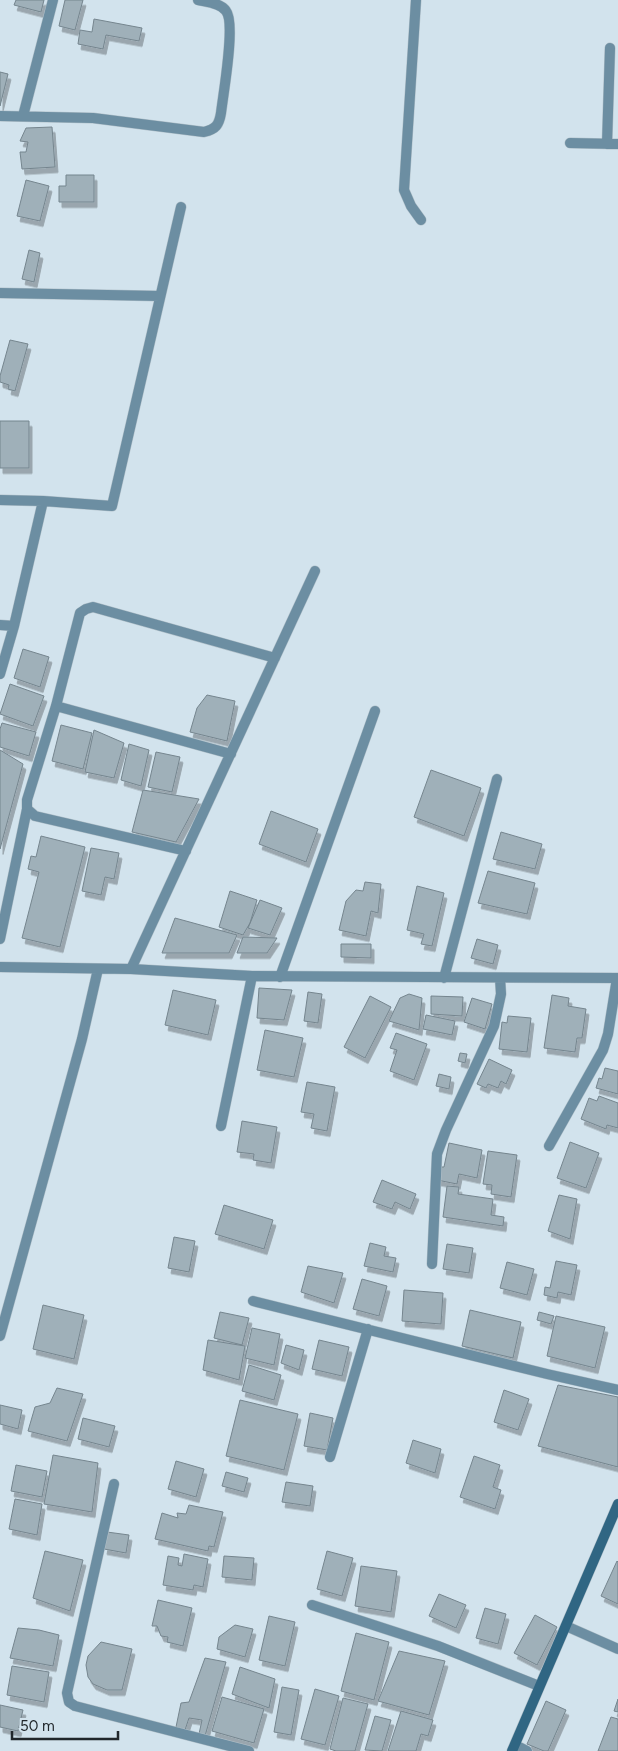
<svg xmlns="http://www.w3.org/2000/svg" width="618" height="1751" viewBox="0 0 618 1751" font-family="Figtree,sans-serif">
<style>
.building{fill:#9fb0b9;stroke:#75858e;filter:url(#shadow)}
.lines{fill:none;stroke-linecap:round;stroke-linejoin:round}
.minor-casing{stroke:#b2c1ca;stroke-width:11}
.secondary-casing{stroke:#b2c1ca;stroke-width:11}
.minor{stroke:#6c8ea2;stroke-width:10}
.secondary{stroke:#306683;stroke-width:10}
</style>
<defs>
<filter id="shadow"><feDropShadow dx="3" dy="5.5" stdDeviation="0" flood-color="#0004"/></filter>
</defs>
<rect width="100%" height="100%" fill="#d2e3ed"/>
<path class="building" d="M16,0H44L41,12L14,5Z
M65,0H83L75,30L59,26Z
M94,19L142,28L139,41L106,35L103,49L78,44L80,30L92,32Z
M0,72L8,74L0,106Z
M52,127L55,167L22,169L20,152H26L28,142L20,141L26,128Z
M66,175H94V202H59V186H66Z
M26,180L49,186L40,221L17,216Z
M29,250L40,253L34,282L22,279Z
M10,340L28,344L15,391L8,389L9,385L0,382V376Z
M0,421H29V468H0Z
M23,649L49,657L40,687L14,678Z
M10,684L44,696L33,726L0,714Z
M207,695L235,701L227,741L190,732L197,708Z
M2,723L36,732L29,756L0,747V729Z
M61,725L92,733L83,769L52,761Z
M94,730L124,743L114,778L85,772Z
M129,744L149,750L141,786L121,780Z
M0,750L23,764L0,849Z
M156,752L180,757L172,792L148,787Z
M431,770L481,788L464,836L414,817Z
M143,790L199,799L176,842L132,832Z
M271,811L318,829L306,862L259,844Z
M501,832L542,844L535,869L493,859Z
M41,836L85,847L60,947L22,938L39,872L28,869L31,856L36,857Z
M91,848L119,853L114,879L105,877L101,895L82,891Z
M488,871L535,883L527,914L478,903Z
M365,882L381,884L378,913L371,911L366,936L339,930L346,901L356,890L363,891Z
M417,886L444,893L432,946L421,944L424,934L407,930Z
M230,891L257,900L250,923L243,935L219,927Z
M260,900L282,908L270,935L248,928Z
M175,918L237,935L229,953H162Z
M243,937L277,938L267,953H237Z
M477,939L498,945L493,964L471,958Z
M341,944H371V958L341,957Z
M259,988L292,990L284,1020L257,1018Z
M173,990L216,1000L208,1035L165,1025Z
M308,992L322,994L318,1023L304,1021Z
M409,994L422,998L419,1030L389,1021L400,998Z
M552,995L569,998L568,1006L586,1009L582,1038H577L575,1052L544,1048Z
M370,996L391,1007L365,1058L344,1047Z
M431,996L463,997L462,1016L431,1014Z
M472,998L492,1004L485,1029L464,1022Z
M426,1015L455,1021L452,1035L423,1029Z
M508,1016L531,1018L527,1052L499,1049L502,1022L507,1023Z
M265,1030L303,1038L294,1077L257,1070Z
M396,1033L427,1044L414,1080L390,1071L397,1050L390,1048Z
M460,1053L467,1054L465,1063L458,1061Z
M489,1059L512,1070L506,1084L501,1081L498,1088L488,1084L486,1088L477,1084Z
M605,1068L618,1071V1094L596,1088L599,1078L602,1079Z
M439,1074L451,1077L449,1089L436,1086Z
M307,1082L335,1087L327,1131L311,1128L314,1114L301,1112Z
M599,1096L618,1103V1128L607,1125L606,1129L581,1119L589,1098L597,1101Z
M242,1121L277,1127L271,1163L253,1160L254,1154L237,1152Z
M570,1142L599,1153L586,1188L557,1178Z
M449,1143L482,1150L477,1178L459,1174L457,1184L437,1180L440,1167H444Z
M488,1151L517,1155L511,1197L491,1194L492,1185L483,1184Z
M382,1180L416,1194L410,1209L395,1202L392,1209L373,1202Z
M447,1186L459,1187L458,1194L493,1199L491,1215L504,1217L503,1226L443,1217Z
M559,1195L577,1199L570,1239L548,1231Z
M224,1205L273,1220L264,1249L215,1234Z
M174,1237L195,1241L189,1272L168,1268Z
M370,1243L386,1247L384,1256L396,1258L393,1272L364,1266Z
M447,1244L473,1248L469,1273L443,1269Z
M556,1261L577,1265L571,1295L558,1292L557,1298L544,1295L545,1287L550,1288Z
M507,1262L534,1269L527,1295L500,1288Z
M308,1266L343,1273L334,1303L301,1292Z
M362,1279L387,1286L379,1316L353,1309Z
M404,1290L443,1293L441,1324L402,1321Z
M43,1305L84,1315L74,1359L33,1349Z
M470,1310L521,1322L513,1358L462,1346Z
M220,1312L249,1318L242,1345L214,1338Z
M539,1312L554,1316L551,1324L537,1320Z
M556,1316L605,1327L595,1368L547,1356Z
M252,1328L280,1334L274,1365L245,1358Z
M208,1340L245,1346L239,1380L203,1370Z
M319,1340L349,1347L342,1376L312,1369Z
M286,1345L304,1350L299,1370L281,1363Z
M249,1365L281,1375L274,1400L242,1391Z
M558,1385L618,1397V1467L538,1446Z
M57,1388L83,1394L67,1441L28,1431L35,1407L50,1403Z
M504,1390L529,1399L518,1430L494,1422Z
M240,1400L298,1414L284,1470L226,1456Z
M0,1405L22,1410L18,1429L0,1424Z
M310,1413L333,1418L327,1450L304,1446Z
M83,1418L115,1426L109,1447L78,1439Z
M413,1440L441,1449L435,1473L406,1463Z
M53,1455L98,1463L92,1512L44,1504Z
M474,1456L500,1465L493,1487L501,1490L495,1509L460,1497Z
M176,1461L204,1469L196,1497L168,1489Z
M16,1465L47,1471L42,1497L11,1491Z
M226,1472L248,1478L244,1492L222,1486Z
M286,1482L313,1486L310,1506L282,1502Z
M15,1499L42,1504L37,1535L9,1529Z
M189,1505L223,1512L214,1547L209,1546L208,1551L155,1539L162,1513L178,1518L177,1513L186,1514Z
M107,1532L129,1535L126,1553L104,1549Z
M45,1551L83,1560L70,1611L33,1598Z
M327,1551L353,1558L342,1596L317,1589Z
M184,1554L208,1559L203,1587L194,1585L193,1590L163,1585L168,1556L179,1558L178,1565L182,1566Z
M224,1556L254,1558L252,1580L222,1577Z
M617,1561L618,1562V1604L601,1596Z
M361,1566L397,1571L391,1612L355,1606Z
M439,1594L466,1605L456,1628L429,1616Z
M158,1600L192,1608L183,1646L167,1642L168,1637L161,1636L157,1626H152Z
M485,1608L506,1614L498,1644L476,1638Z
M535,1615L557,1627L537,1665L514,1653Z
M269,1616L295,1622L285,1666L259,1660Z
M235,1625L253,1629L245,1657L217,1649L219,1637Z
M18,1628L39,1630L59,1635L53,1666L10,1658Z
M356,1633L389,1642L374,1700L341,1691Z
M101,1642L132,1649L122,1690H107L93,1684L88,1677L86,1665L88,1656Z
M399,1651L445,1661L429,1715L378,1701Z
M205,1658L226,1662L205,1736L199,1734L202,1720L189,1718L185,1730L176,1727L181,1703L189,1702Z
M12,1666L49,1672L44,1702L7,1695Z
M240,1667L275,1679L269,1708L232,1694Z
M282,1687L299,1690L291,1735L274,1732Z
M315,1689L339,1696L325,1745L301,1739Z
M222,1697L264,1709L254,1743L212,1731Z
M343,1698L368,1704L355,1751H336L330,1749Z
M618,1699V1712L614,1711Z
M546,1701L566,1710L548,1751H544L527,1744Z
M0,1705L23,1710L18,1731L0,1727Z
M401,1711L433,1720L428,1736L421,1734L416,1751H388Z
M375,1716L391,1720L382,1751L365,1750Z
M611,1717L618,1719V1751H598Z"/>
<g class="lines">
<defs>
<path id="minor" d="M416,0L404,190L411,206L421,220
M0,116L93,118L204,132C216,129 219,125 221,113C223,95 236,23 226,11C221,3 207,2 198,0
M23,116L53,0
M570,143L618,144
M607,144L610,48
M0,293L160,296
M0,500L43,501L112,506L181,207
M0,625L14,626
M0,674L14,626L43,501
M56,706L231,754
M186,851L35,816L27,809V800L56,706L80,613L86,609L93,607L275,658
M0,939L27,809
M0,967L131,969L252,976L618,978
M131,969L315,571
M280,977L375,711
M444,978L497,779
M221,1126L252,976
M549,1146L603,1050L608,1034L617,978
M432,1264L437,1154L446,1130L494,1026L501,994L500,978
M253,1301L547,1374L618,1390
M0,1336L82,1039L98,969
M330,1457L368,1329
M114,1484L67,1693L69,1702L75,1706L249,1751
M312,1605L438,1646L539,1686
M566,1626L618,1649
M515,1745L527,1751"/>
<path id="secondary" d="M512,1751L618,1504"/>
</defs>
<use href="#minor" class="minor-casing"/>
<use href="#secondary" class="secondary-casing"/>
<use href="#minor" class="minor"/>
<use href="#secondary" class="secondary"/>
</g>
<path d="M12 1731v8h106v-8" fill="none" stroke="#21272b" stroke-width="2.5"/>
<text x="20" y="1731" font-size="15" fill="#21272b" stroke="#d2e3ed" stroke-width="4" paint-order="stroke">50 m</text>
</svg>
